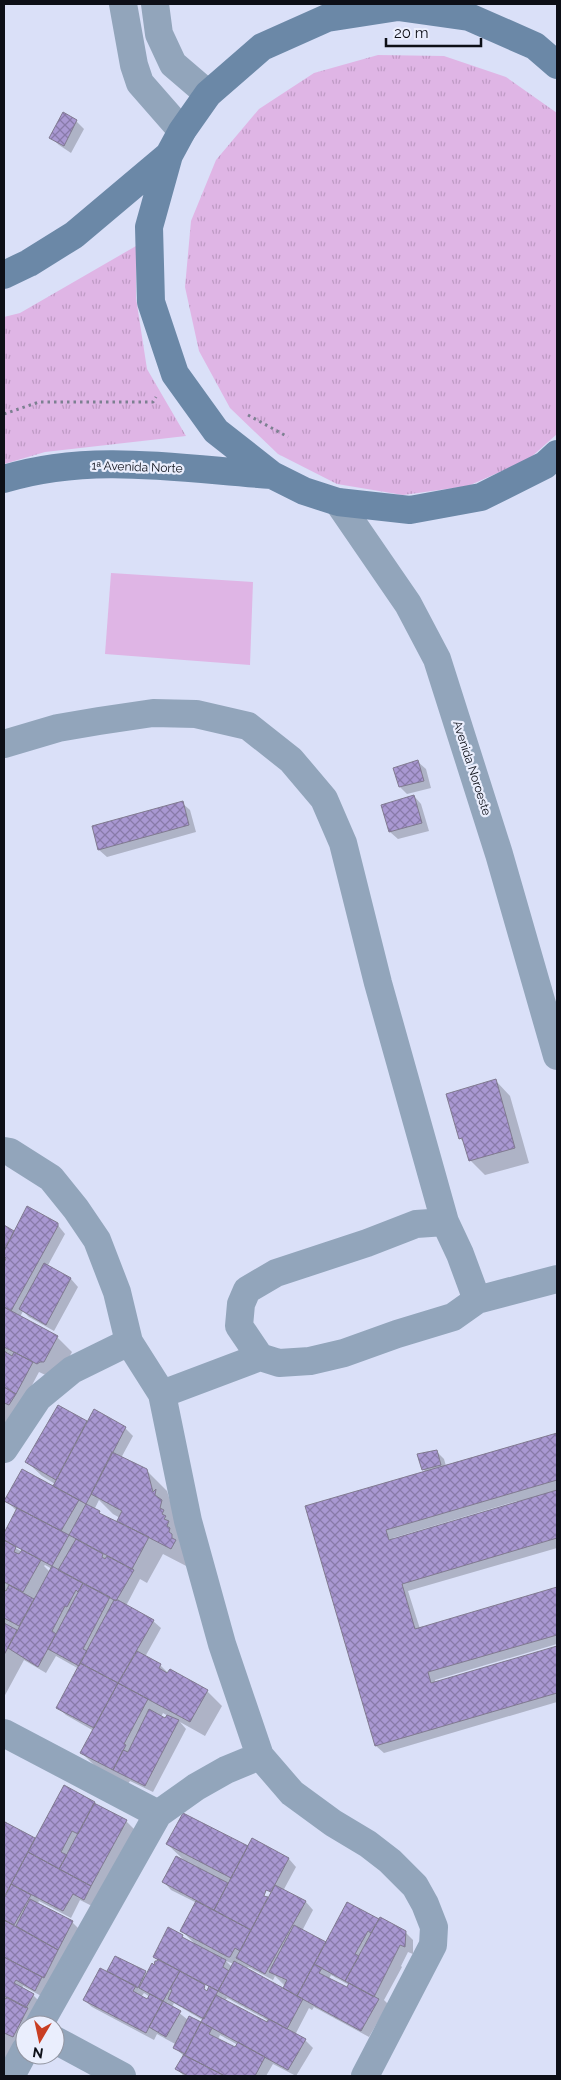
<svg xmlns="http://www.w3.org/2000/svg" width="561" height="2080" viewBox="0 0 561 2080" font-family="Raleway,sans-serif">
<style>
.grass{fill:url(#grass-tufts)}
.pitch{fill:#dfb5e5}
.shadow{fill:#0003;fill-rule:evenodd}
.building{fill:url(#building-cross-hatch);stroke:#807a90}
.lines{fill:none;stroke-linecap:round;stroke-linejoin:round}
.path{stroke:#7c8091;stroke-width:3;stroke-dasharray:2.5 4;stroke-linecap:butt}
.minor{stroke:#92a5bb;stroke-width:28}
.tertiary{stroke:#92a5bb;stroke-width:28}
.secondary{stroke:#6b88a7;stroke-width:28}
.labels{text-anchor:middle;stroke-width:4.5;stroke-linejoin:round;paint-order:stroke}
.street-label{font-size:12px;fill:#0d0f17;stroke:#eaeefd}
</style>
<defs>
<pattern id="grass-tufts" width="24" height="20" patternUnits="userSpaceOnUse" patternTransform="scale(1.25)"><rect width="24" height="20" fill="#dfb5e5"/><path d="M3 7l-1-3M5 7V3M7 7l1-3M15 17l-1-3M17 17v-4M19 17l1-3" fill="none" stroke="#be9ac4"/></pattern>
<pattern id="building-cross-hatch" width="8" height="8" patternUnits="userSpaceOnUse" patternTransform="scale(1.25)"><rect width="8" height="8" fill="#a998d2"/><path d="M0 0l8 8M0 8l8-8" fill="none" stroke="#887aa9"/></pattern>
</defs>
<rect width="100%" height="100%" fill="#dae0f8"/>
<path class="grass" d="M378,55L444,56L506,77L557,113V434L529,459L468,486L403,495L337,484L278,454L230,408L199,351L185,287L191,221L216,160L259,109L314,73Z
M136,246V298L147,369L186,436L45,452L4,464V317L20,313Z"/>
<path class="pitch" d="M111,573L253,582L250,665L105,654Z"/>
<path class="shadow" d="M76,121L84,129L71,153L59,145L51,138Z
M418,762L426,769L431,788L407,794L400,787Z
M414,796L421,804L429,831L398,839L390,832L383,806Z
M182,803L190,810L196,832L107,857L99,850L94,827Z
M496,1081L510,1096L529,1163L485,1175L470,1160L465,1144L460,1138Z
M57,1224L65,1234L47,1267L71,1279L78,1287L54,1331L29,1317L23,1311L20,1317L57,1337L72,1352L59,1376L52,1378L39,1372L23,1402L4,1461V1227L15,1233Z
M59,1407L88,1423L125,1428L133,1436L121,1458L146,1470L167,1491L192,1569L163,1554L147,1583L140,1579L126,1606L153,1621L161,1628L145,1657L160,1665L168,1673L207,1691L222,1706L205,1736L180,1722L186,1729L153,1792L130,1781L128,1784L97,1768L82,1753L94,1731L66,1715L58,1708L79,1669L56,1656L46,1673L24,1660L4,1697V1542L34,1558L39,1560L40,1559L4,1540V1535L17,1511L5,1500L53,1488L55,1484L42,1476L27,1462ZM99,1500L113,1514L120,1518L119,1520L125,1527L103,1516L94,1510ZM45,1565L52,1569L50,1572L44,1566ZM163,1713L168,1716L166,1719L161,1717Z
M557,1434V1548L408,1591L420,1629L557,1589V1644L435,1680L436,1683L557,1647V1702L384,1753L376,1746L306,1507L426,1472L423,1469L436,1451L444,1459L446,1466ZM517,1501L518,1503L393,1540V1538Z
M64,1787L126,1821L141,1836L92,1906L80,1900L71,1918L39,1901L38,1904L72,1922L80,1930L43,1997L23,1986L22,1989L33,1995L41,2003L30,2025H25V2035L4,2071V1826L5,1823L36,1840Z
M253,1839L289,1859L296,1867L283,1891L306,1902L313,1910L302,1931L326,1944L348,1904L405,1932L413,1940V1954L408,1952L401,1966L402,1967L384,2000L388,2004L369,2037L314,2007L312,2010L309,2008L295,2035L305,2040L313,2048L296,2076L273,2064L266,2076H184L177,2069L184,2056L174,2047L175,2044L157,2034L154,2040L92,2007L84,2000L108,1973L115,1957L148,1974L159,1961L155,1957L182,1936L187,1941L195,1944L182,1931L197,1903L171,1890L164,1882L186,1862L167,1844L247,1847ZM266,1889L273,1891L269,1899L262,1896ZM226,1961L234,1964L232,1967ZM248,1967L273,1980L275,1976L285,1986L283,1990L246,1970ZM331,1975L349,1985L347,1988L329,1979ZM205,1983L211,1986L207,1992L202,1989ZM144,1993L150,1997L148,2001L141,1997ZM227,1998L267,2020L266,2022L225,2001ZM174,2003L204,2021L202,2024L188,2020L172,2007ZM220,2035L238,2045L236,2049L218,2039Z"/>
<path class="building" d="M63,112L77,120L64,146L49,138Z
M418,760L424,781L399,787L393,768Z
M414,795L422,823L389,832L381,805Z
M183,801L189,825L98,850L92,826Z
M496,1079L515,1148L469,1161L462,1138L459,1139L446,1094Z
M27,1206L58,1223V1226L11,1311L4,1307V1263L6,1258L4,1256V1251Z
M4,1225L14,1231L4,1251Z
M44,1263L71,1278L46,1325L19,1309Z
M4,1307L58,1336L44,1362H40L37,1364L4,1347Z
M4,1351L12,1356L14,1352L33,1362L16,1394L4,1387Z
M4,1387L16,1394L9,1405L4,1403Z
M58,1405L87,1421L56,1480L25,1462Z
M94,1409L126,1427L86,1504L53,1486Z
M557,1433V1480L386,1530L389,1540L557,1490V1538L402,1584L415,1629L557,1587V1635L428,1672L431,1683L557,1646V1693L375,1746L305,1506Z
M437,1450L441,1465L422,1470L417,1454Z
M112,1452L147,1469L153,1492L156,1489L155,1495L162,1500L160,1508L164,1510L162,1514L166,1516L164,1519L169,1521L167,1526L170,1528L169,1532L172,1534V1538L176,1540L171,1549L117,1521L122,1511L91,1494Z
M22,1469L79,1500L61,1531L4,1501Z
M86,1504L100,1511L99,1513L149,1537L132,1569L69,1535Z
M17,1508L69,1535L52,1566L4,1540V1533Z
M76,1539L103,1554L102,1557L105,1559L107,1556L134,1570L116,1601L58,1570Z
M4,1540L16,1547L14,1552L19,1554L22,1550L41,1560L23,1592L4,1582Z
M52,1566L83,1583L78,1592L76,1590L67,1607L65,1606L52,1631L56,1634L38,1667L8,1648Z
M83,1583L110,1597L83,1649L87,1651L79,1666L48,1649Z
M9,1585L34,1599L19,1626L4,1618V1590L6,1591Z
M114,1600H118L154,1620L118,1683L80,1663Z
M4,1623L17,1630L4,1655Z
M137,1651L161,1664L159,1668L167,1673L170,1669L208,1690L190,1722L118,1683Z
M80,1663L118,1683L94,1728L56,1708Z
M118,1683L148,1699L124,1744L126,1745L113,1770L80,1753Z
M149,1709L165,1718L167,1715L179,1720L145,1786L113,1770L123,1750L128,1752Z
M64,1785L95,1802L78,1834L72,1831L61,1852L67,1855L59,1869L28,1852Z
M94,1803L127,1820L91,1886L59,1869Z
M183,1813L248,1846L231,1878L166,1844Z
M5,1822L35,1838L4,1898V1824Z
M252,1838L289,1858L271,1892L266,1890L264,1896L268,1897L251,1930L214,1910Z
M28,1852L91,1886L84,1900L73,1894L63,1911L11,1884Z
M176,1856L228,1883L214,1910L162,1882Z
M11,1884L31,1895L14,1925L4,1920V1898Z
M275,1885L306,1901L265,1974L236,1958Z
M30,1899L73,1921L58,1950L16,1926Z
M196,1901L251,1930L240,1951L235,1948L230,1957H228L180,1931Z
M347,1902L379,1919L371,1933L368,1931L355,1954L359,1956L345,1981L314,1964Z
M380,1917L406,1931L405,1947L400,1945L374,1997L345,1981Z
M4,1920L58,1950L44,1978L4,1957Z
M294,1925L326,1942L297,1996L283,1988L287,1980L269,1972Z
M168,1927L183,1935L182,1937L226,1960L223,1967L229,1971L218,1991L153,1957Z
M115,1956L146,1971L138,1988L107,1971Z
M4,1957L42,1977L35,1991L16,1980L14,1983L34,1994L26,2008L4,1996Z
M158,1959L180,1971L163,2001L139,1988L152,1963L154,1965L155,1961H157Z
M234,1961L303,1999L287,2029L218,1991Z
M314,1964L322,1968L319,1973L347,1987L349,1983L379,1999L361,2031L297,1996Z
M100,1968L136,1986L133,1991L147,1999L150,1994L163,2001L146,2033L83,2000Z
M180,1971L205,1985L204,1989L207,1991L209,1986L218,1991L204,2019L168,1999L172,1990L170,1989Z
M216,1995L267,2022L269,2019L306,2039L288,2070L201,2022Z
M7,1997L28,2008L13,2037L4,2033V1998L6,1999Z
M163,2001L181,2011L166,2037L149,2027Z
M189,2016L201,2022L185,2054L173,2048Z
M201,2022L212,2028L209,2034L235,2047L238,2042L265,2057L255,2076H225L184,2055Z
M184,2054V2055L225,2076H188L175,2069Z"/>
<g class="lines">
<path class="path" d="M4,414L39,402H153L156,397
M248,415L288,437"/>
<path class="minor" d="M123,4L134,65L140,83L182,131
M155,4L159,34L173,64L208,94
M4,744L58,728L99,721L153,713L196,714L248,726L291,760L324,799L343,843L378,983L445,1222
M4,1151L10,1152L51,1178L76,1209L97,1240L117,1292L129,1342L162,1394L188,1521L222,1644L260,1756L292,1793L333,1823L368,1844L390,1861L415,1886L425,1904L434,1927L433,1945L365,2076
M445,1222L460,1254L477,1300L453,1317L397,1334L344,1353L310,1361L279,1363L260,1357L239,1326L241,1304L247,1290L276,1273L367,1243L416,1224Z
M477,1300L557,1279
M162,1394L260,1357
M4,1449L38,1398L72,1370L129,1342
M4,1733L158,1814
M39,2025L158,1814L196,1787L226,1770L260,1756
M55,2040L122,2076
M11,2076L25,2050"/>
<path class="tertiary" d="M338,502L408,604L437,659L499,854L557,1056"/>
<path class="secondary" d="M557,65L535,46L469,17L398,7L327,18L262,47L208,94L182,131L169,155L149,227L151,302L175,374L216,431L272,475L304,491L338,502L410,510L481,497L545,465L557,454
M4,275L29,263L74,235L169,155
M4,479C91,452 183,469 272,475"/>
</g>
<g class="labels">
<g class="street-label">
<text transform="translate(137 467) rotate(2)" y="4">1ᵃ Avenida Norte</text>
<text transform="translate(472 768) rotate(72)" y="4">Avenida Noroeste</text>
</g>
</g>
<rect width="561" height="2080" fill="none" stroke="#0d0f17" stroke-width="10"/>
<g transform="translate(40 2040) rotate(189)"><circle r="24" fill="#eaeefd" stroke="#9295a1"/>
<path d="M0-4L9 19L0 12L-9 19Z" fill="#c93e23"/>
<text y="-8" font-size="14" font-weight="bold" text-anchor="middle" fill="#0d0f17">N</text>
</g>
<path d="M386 38v8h95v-8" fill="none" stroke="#0d0f17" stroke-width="2.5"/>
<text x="394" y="38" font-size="15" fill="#0d0f17" stroke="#eaeefd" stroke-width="4" paint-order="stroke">20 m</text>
</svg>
